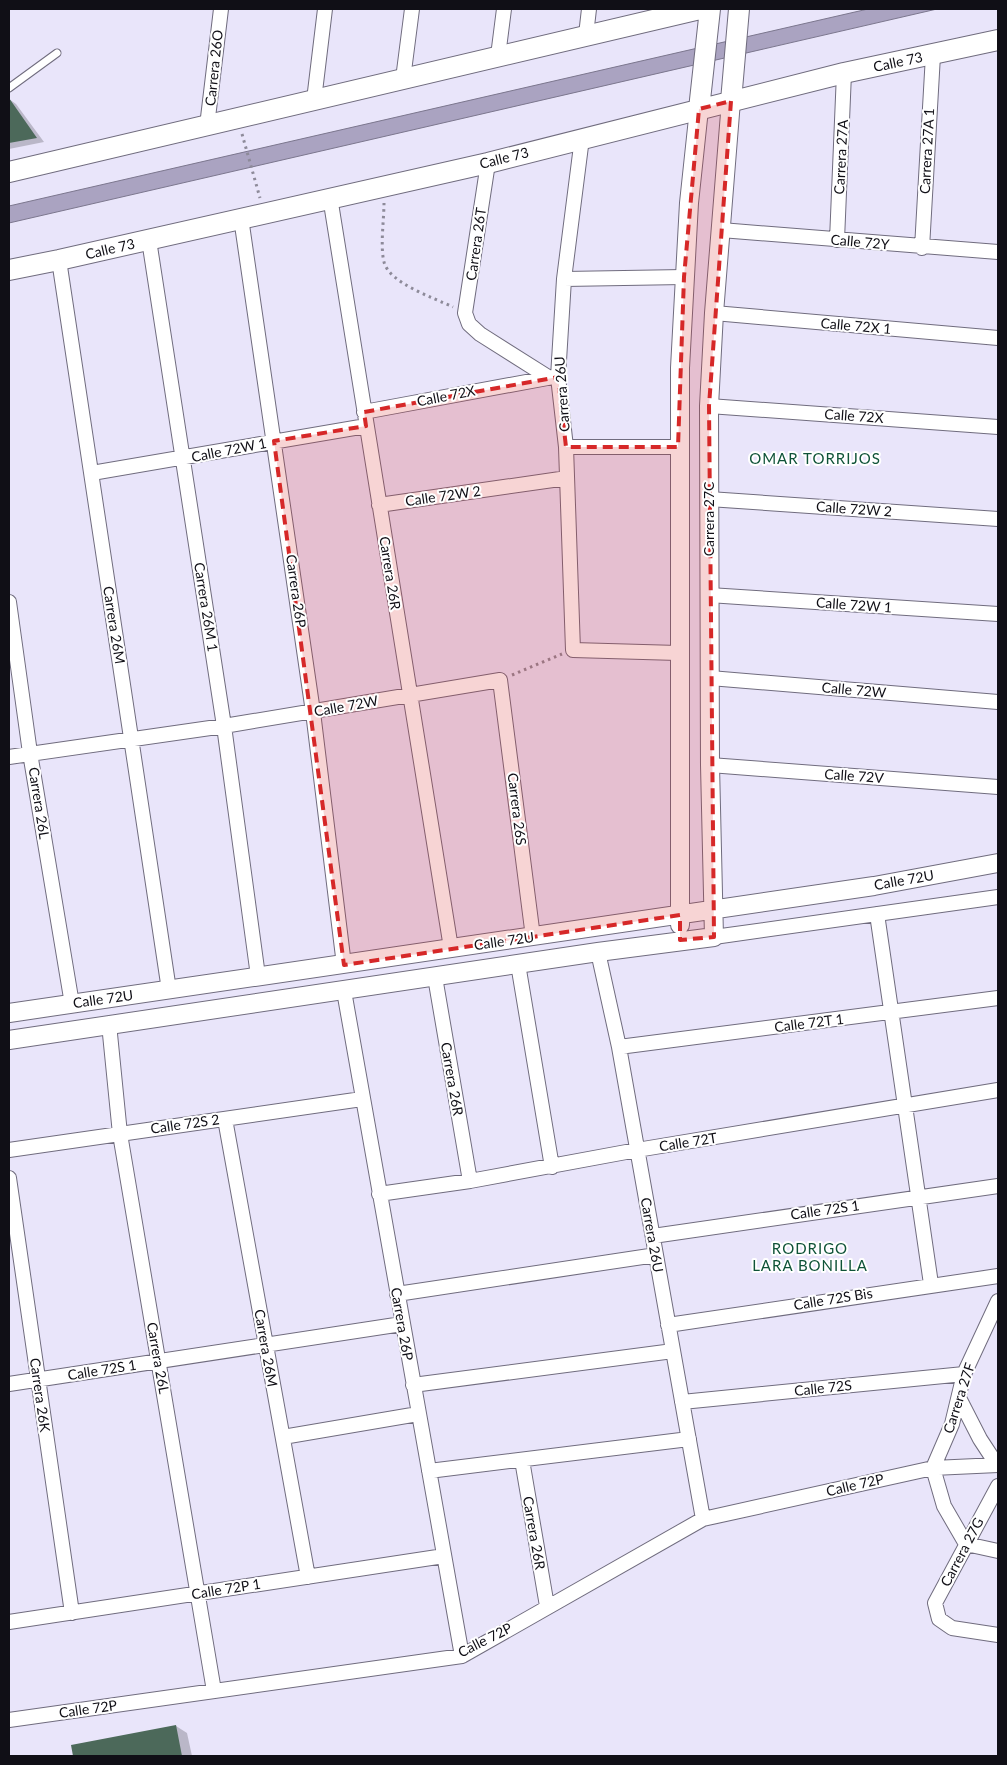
<svg xmlns="http://www.w3.org/2000/svg" width="1007" height="1765" viewBox="0 0 1007 1765" font-family="Lato,sans-serif">
<style>
.water{fill:#aaa3c1;stroke:#7c778e}
.shadow{fill:#0003}
.building{fill:#4c695a}
.lines{fill:none;stroke-linecap:round;stroke-linejoin:round}
.service-casing{stroke:#706c7e;stroke-width:9}
.minor-casing{stroke:#706c7e;stroke-width:16}
.tertiary-casing{stroke:#706c7e;stroke-width:20}
.secondary-casing{stroke:#706c7e;stroke-width:22}
.path{stroke:#8d8a99;stroke-width:3;stroke-dasharray:2.5 4;stroke-linecap:butt}
.service{stroke:#fff;stroke-width:7}
.minor{stroke:#fff;stroke-width:14}
.tertiary{stroke:#fff;stroke-width:18}
.secondary{stroke:#fff;stroke-width:20}
.marked{fill:#d62828;fill-opacity:0.2;stroke:#d62828;stroke-width:4;stroke-dasharray:10 6;stroke-linejoin:round}
.labels{text-anchor:middle;stroke-width:4;stroke-linejoin:round;paint-order:stroke}
.street-label{font-size:14px;fill:#100f16;stroke:#fff}
.neighbourhood-label{font-size:15px;letter-spacing:1px;fill:#0f5338;stroke:#fff}
</style>
<rect width="100%" height="100%" fill="#e9e5fa"/>
<path class="water" d="M868,9H937L9,223V206Z"/>
<path class="shadow" d="M9,99L16,104L44,142L9,149Z
M176,1726L187,1733L192,1756H75L72,1746Z"/>
<path class="building" d="M9,98L37,138L9,143Z
M176,1725L182,1756H73L71,1745Z"/>
<g class="lines">
<defs>
<path id="service" d="M9,88L57,53"/>
<path id="minor" d="M586,35L589,9
M498,56L504,9
M403,79L412,9
M314,100L325,9
M207,126L221,9
M582,138L564,279L558,377L566,447L573,650L678,653
M488,163L465,313L469,324L480,334L548,377
M330,197L451,948
M241,218L313,712L344,965
M721,230L998,252
M149,240L224,726L258,976
M837,240L844,73
M922,248L933,55
M59,260L169,990
M564,279L684,277
M714,313L998,338
M709,406L998,427
M364,412L553,377
M566,447H678
M92,473L366,426
M709,499L998,519
M379,505L567,478
M709,595L998,614
M9,602L30,753L72,1004
M710,678L998,702
M9,757L224,726L500,680L533,937
M710,765L998,787
M877,914L931,1284
M714,937L998,897
M598,952L619,1047L703,1519
M518,964L552,1167
M435,977L470,1181
M344,991L462,1656
M109,1024L120,1134L214,1691
M619,1047L998,998
M225,1119L308,1577
M9,1150L362,1099
M9,1178L72,1613
M379,1194L470,1181L637,1150L998,1090
M653,1236L998,1186
M397,1294L656,1255
M668,1325L998,1276
M9,1384L402,1324
M413,1385L673,1351
M959,1398L980,1439L997,1465
M682,1402L964,1374
M283,1437L418,1414
M522,1460L547,1606
M933,1468L952,1424L964,1374L998,1301
M933,1468L944,1506L966,1544L998,1551
M429,1471L689,1439
M998,1486L935,1603L939,1619L952,1628L998,1635
M9,1622L444,1556
M9,1720L462,1656L703,1519L933,1468L998,1465"/>
<path id="tertiary" d="M680,925V368L689,203L699,109
M9,1013L874,886L998,863
M9,1040L598,952L714,937L710,765L709,406L714,313L731,101"/>
<path id="secondary" d="M731,101L739,9
M699,109L710,9
M9,172L700,9
M9,270L59,260L488,163L844,73L998,40"/>
</defs>
<use href="#service" class="service-casing"/>
<use href="#minor" class="minor-casing"/>
<use href="#tertiary" class="tertiary-casing"/>
<use href="#secondary" class="secondary-casing"/>
<path class="path" d="M242,134L260,198
M384,203C384,220 380,246 384,262C389,283 434,298 453,307
M512,675L562,654"/>
<use href="#service" class="service"/>
<use href="#minor" class="minor"/>
<use href="#tertiary" class="tertiary"/>
<use href="#secondary" class="secondary"/>
</g>
<path class="marked" d="M731,101L709,406L714,937L680,940V915L344,965L274,441L366,426L364,412L558,377L566,447H678L684,277L699,109Z"/>
<g class="labels">
<g class="street-label">
<text transform="translate(898 62) rotate(-12)" y="5">Calle 73</text>
<text transform="translate(214 68) rotate(-84)" y="5">Carrera 26O</text>
<text transform="translate(927 151) rotate(-87)" y="5">Carrera 27A 1</text>
<text transform="translate(841 157) rotate(-87)" y="5">Carrera 27A</text>
<text transform="translate(504 158) rotate(-14)" y="5">Calle 73</text>
<text transform="translate(860 242) rotate(5)" y="5">Calle 72Y</text>
<text transform="translate(476 244) rotate(-82)" y="5">Carrera 26T</text>
<text transform="translate(110 249) rotate(-13)" y="5">Calle 73</text>
<text transform="translate(856 326) rotate(5)" y="5">Calle 72X 1</text>
<text transform="translate(562 394) rotate(-94)" y="5">Carrera 26U</text>
<text transform="translate(446 396) rotate(-11)" y="5">Calle 72X</text>
<text transform="translate(854 416) rotate(4)" y="5">Calle 72X</text>
<text transform="translate(229 450) rotate(-11)" y="5">Calle 72W 1</text>
<text transform="translate(443 496) rotate(-8)" y="5">Calle 72W 2</text>
<text transform="translate(854 509) rotate(4)" y="5">Calle 72W 2</text>
<text transform="translate(709 519) rotate(-90)" y="5">Carrera 27C</text>
<text transform="translate(390 573) rotate(81)" y="5">Carrera 26R</text>
<text transform="translate(296 591) rotate(82)" y="5">Carrera 26P</text>
<text transform="translate(854 605) rotate(4)" y="5">Calle 72W 1</text>
<text transform="translate(206 607) rotate(81)" y="5">Carrera 26M 1</text>
<text transform="translate(114 625) rotate(81)" y="5">Carrera 26M</text>
<text transform="translate(854 690) rotate(5)" y="5">Calle 72W</text>
<text transform="translate(346 706) rotate(-10)" y="5">Calle 72W</text>
<text transform="translate(854 776) rotate(4)" y="5">Calle 72V</text>
<text transform="translate(39 803) rotate(81)" y="5">Carrera 26L</text>
<text transform="translate(517 809) rotate(83)" y="5">Carrera 26S</text>
<text transform="translate(904 880) rotate(-10)" y="5">Calle 72U</text>
<text transform="translate(504 941) rotate(-8)" y="5">Calle 72U</text>
<text transform="translate(103 999) rotate(-8)" y="5">Calle 72U</text>
<text transform="translate(809 1023) rotate(-7)" y="5">Calle 72T 1</text>
<text transform="translate(452 1079) rotate(80)" y="5">Carrera 26R</text>
<text transform="translate(185 1124) rotate(-8)" y="5">Calle 72S 2</text>
<text transform="translate(688 1142) rotate(-9)" y="5">Calle 72T</text>
<text transform="translate(825 1210) rotate(-8)" y="5">Calle 72S 1</text>
<text transform="translate(652 1235) rotate(80)" y="5">Carrera 26U</text>
<text transform="translate(833 1299) rotate(-9)" y="5">Calle 72S Bis</text>
<text transform="translate(402 1324) rotate(80)" y="5">Carrera 26P</text>
<text transform="translate(266 1348) rotate(80)" y="5">Carrera 26M</text>
<text transform="translate(158 1358) rotate(80)" y="5">Carrera 26L</text>
<text transform="translate(102 1370) rotate(-9)" y="5">Calle 72S 1</text>
<text transform="translate(823 1388) rotate(-6)" y="5">Calle 72S</text>
<text transform="translate(40 1395) rotate(82)" y="5">Carrera 26K</text>
<text transform="translate(959 1398) rotate(-72)" y="5">Carrera 27F</text>
<text transform="translate(855 1485) rotate(-13)" y="5">Calle 72P</text>
<text transform="translate(534 1533) rotate(80)" y="5">Carrera 26R</text>
<text transform="translate(962 1552) rotate(-62)" y="5">Carrera 27G</text>
<text transform="translate(226 1589) rotate(-9)" y="5">Calle 72P 1</text>
<text transform="translate(485 1640) rotate(-27)" y="5">Calle 72P</text>
<text transform="translate(88 1709) rotate(-8)" y="5">Calle 72P</text>
</g>
<g class="neighbourhood-label">
<text x="815" y="464">OMAR TORRIJOS</text>
<text x="810" y="1254">RODRIGO<tspan x="810" dy="17">LARA BONILLA</tspan></text>
</g>
</g>
<rect width="1007" height="1765" fill="none" stroke="#100f16" stroke-width="20"/>
</svg>
